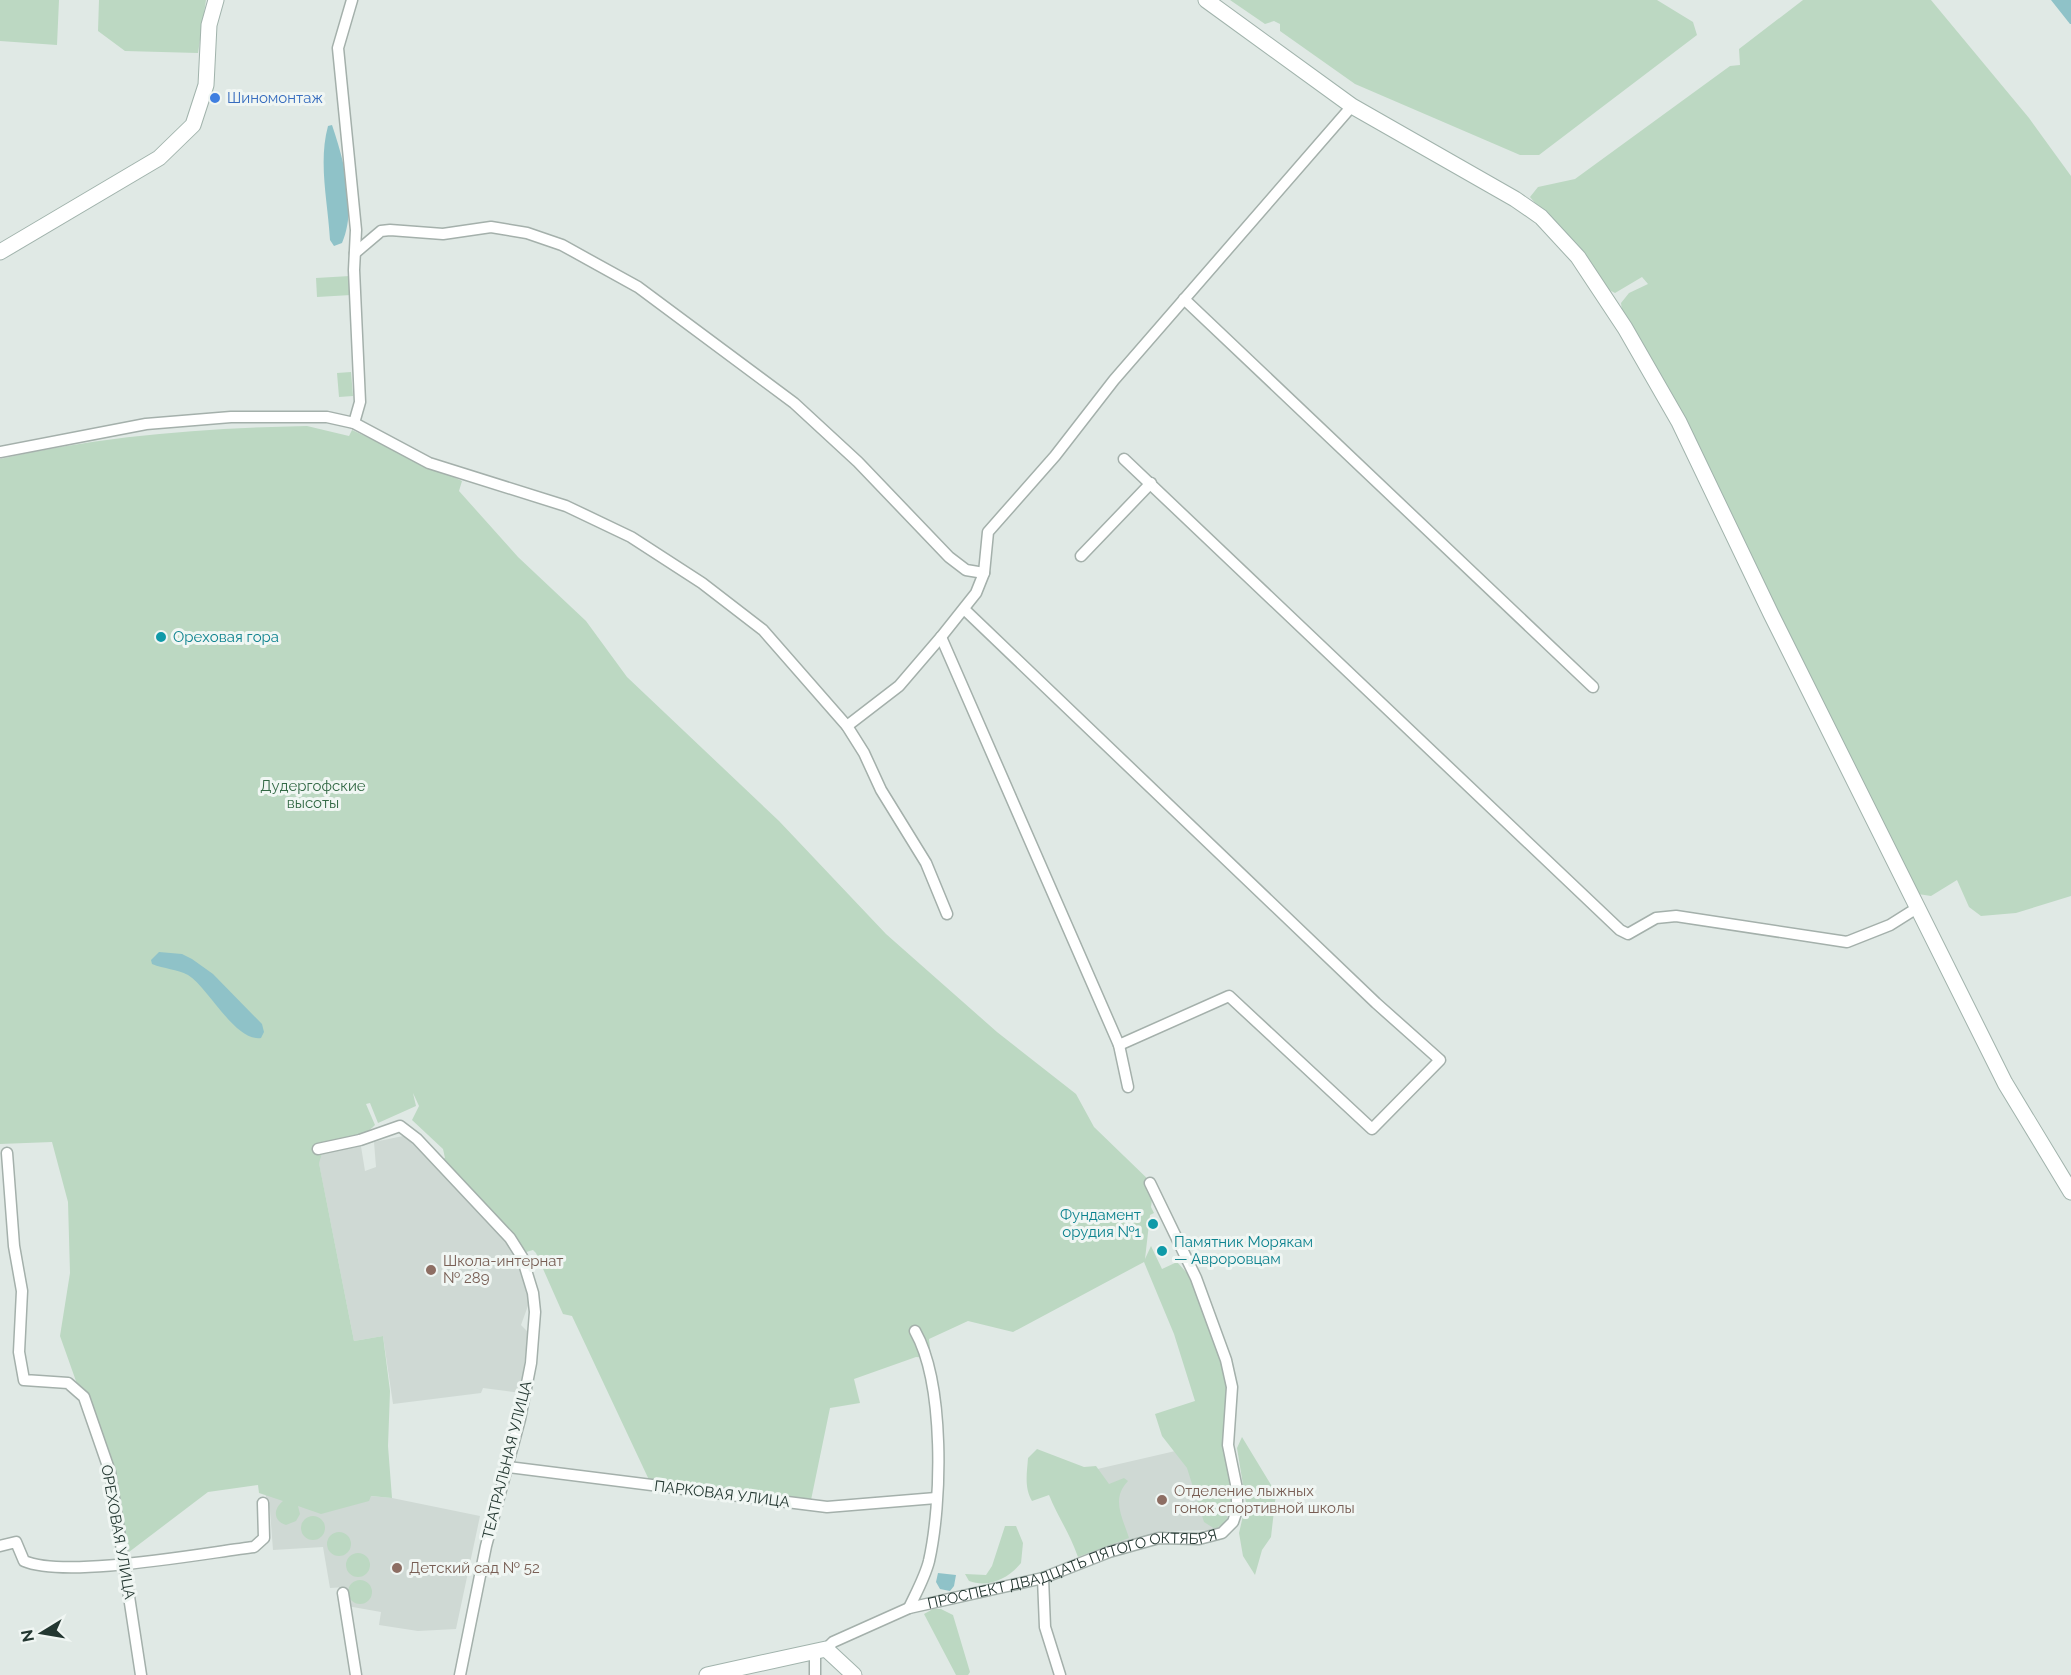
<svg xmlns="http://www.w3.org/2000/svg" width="2071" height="1675" viewBox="0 0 2071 1675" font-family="Raleway,sans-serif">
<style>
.built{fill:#cfd9d4}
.green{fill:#bcd8c2}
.water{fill:#8fc2c8}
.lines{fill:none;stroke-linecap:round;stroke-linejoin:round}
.street-casing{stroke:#a4b0ab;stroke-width:13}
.secondary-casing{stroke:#a1b3ac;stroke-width:17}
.street{stroke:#fff;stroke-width:10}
.secondary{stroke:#fff;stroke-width:15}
.shop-dot{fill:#3f7fe0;stroke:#f0f6f3;stroke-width:2}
.culture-dot{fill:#0f9aa8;stroke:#f0f6f3;stroke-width:2}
.education-dot{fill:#8d6e63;stroke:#f0f6f3;stroke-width:2}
.labels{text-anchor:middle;stroke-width:6;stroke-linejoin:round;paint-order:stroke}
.shop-label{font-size:15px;fill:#366cbe;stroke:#f0f6f3;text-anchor:start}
.culture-label{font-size:15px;fill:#0d838f;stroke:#f0f6f3;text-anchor:start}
.park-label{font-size:15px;fill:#336945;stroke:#f0f6f3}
.education-label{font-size:15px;fill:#785e54;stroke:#f0f6f3;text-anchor:start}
.street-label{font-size:15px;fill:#233731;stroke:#f0f6f3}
</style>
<rect width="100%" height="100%" fill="#e0e9e5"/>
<path class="built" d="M359,1134L365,1171L376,1167L374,1142L403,1136L412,1140L507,1240L519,1260L529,1303L521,1325L528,1332L521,1393L483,1388L481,1393L393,1404L383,1336L354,1341L315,1143Z
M1223,1440L1235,1496L1232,1519L1215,1530L1167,1531L1104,1552L1080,1473Z
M292,1489L392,1498L480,1516L456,1629L418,1631L379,1625L381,1612L347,1606L346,1587L330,1588L323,1547L273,1550L270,1511L265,1493Z"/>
<path class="green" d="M0,0H59L57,45L0,41Z
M99,0H206L198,53L125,51L98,31Z
M1230,0H1657L1693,22L1697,35L1539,155H1520L1355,84L1280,31V24L1274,21L1265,24Z
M1803,0H1931L2029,118L2071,176V896L2016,913L1981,916L1969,907L1957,880L1931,896L1918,894L1622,311L1621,303L1629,293L1648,284L1642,277L1615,293L1607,289L1530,197L1538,187L1575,179L1730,66L1740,65L1739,49Z
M350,276L351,295L317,297L316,278Z
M351,372L353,396L339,397L337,373Z
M307,426L349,436L352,430L462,481L459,491L518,557L586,621L627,677L779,821L886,934L997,1032L1076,1094L1094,1127L1154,1185L1151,1207L1154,1213L1150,1215L1145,1259L1151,1246L1162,1269L1177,1262L1196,1283L1230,1386L1223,1443L1233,1491L1226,1522L1215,1529L1204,1522L1187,1468L1162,1436L1155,1414L1195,1401L1174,1334L1144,1262L1013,1332L968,1321L929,1339L931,1358L916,1357L854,1379L860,1403L830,1408L811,1500L650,1482L572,1316L563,1314L536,1253L533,1250L523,1253L436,1160L445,1158L443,1149L412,1120L419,1106L413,1093L416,1106L378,1123L370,1103L366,1104L375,1125C362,1139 343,1141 325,1143L319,1163L354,1341L383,1336L390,1391L388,1446L392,1498L371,1496L369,1501L321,1514L298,1506L300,1514L296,1521L286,1525C273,1521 273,1509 283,1501L259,1493L258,1485L208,1492L129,1552L99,1446L60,1336L70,1273L68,1202L52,1142L0,1144V459C101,436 204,428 307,426Z
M1242,1437L1276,1493L1271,1537L1262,1550L1255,1575L1243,1556L1239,1533L1246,1503L1237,1448Z
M1037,1449L1084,1467L1096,1466L1109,1484L1124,1478L1128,1481C1111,1499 1122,1516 1129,1538L1078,1557C1070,1534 1058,1517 1049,1495L1032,1501C1024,1487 1027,1473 1028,1458Z
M301 1528a12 12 0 1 1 24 0a12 12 0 1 1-24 0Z
M1005,1526H1016L1023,1543L1021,1563C1008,1579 988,1588 969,1581L965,1574L986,1575L992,1566Z
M327 1544a12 12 0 1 1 24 0a12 12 0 1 1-24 0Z
M346 1565a12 12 0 1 1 24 0a12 12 0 1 1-24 0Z
M348 1592a12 12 0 1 1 24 0a12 12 0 1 1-24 0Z
M933,1609H941L953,1615L970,1672L968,1675H956L924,1614Z"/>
<path class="water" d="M2051,0H2071V24H2070Z
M332,125C344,160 357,209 342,243L334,246L330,240C328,202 318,163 328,126Z
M159,952L182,954L192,959L213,974L262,1024L264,1032L261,1038C235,1042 209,988 188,975C177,969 164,969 152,964L151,960Z
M938,1573L956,1575L954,1586L950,1591L940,1589L936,1582Z"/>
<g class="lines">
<defs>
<g id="street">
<path d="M352,0L338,48L356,230L354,270L360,402L354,423"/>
<path d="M355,253L381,231L390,230L443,234L491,227L527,233L562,245L638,287L794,403L858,462L949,557L966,570L984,573"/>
<path d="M1184,299L1593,687"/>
<path d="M0,452L146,424L231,417H327L354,423L429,463L566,506L631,537L702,583L763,630L847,726L864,753L881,790L926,863L947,914"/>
<path d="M1124,459L1620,930L1628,934L1656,918L1676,916L1847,942L1890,925L1917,908"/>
<path d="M1081,556L1151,483"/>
<path d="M941,637L1119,1045L1229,996L1372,1129L1440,1060L1376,1003L964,609"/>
<path d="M847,726L899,686L941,637L976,593L984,573L988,532L1055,456L1114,380L1352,106"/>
<path d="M1119,1045L1128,1087"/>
<path d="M318,1149L360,1140L400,1126L417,1139L510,1238L522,1257L533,1293L535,1312L531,1363L520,1419L486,1546L460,1675"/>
<path d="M7,1153L14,1246L22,1291L19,1352L24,1380L68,1383L84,1397L110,1472L141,1675"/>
<path d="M508,1467L827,1507L936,1498"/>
<path d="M0,1546L16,1542L24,1561C66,1579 204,1553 254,1547L264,1538L263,1503"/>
<path d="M1043,1578L1045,1627L1060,1675"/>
<path d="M343,1593L356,1675"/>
<path d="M909,1608C916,1593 925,1577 929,1561C942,1503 945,1384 915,1331"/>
<path id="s1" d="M826,1649L833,1642L909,1608L1043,1578L1109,1552L1159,1538L1199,1539L1222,1533L1233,1522L1237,1510V1489L1228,1445L1232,1387L1226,1360L1196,1278L1150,1183"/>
<path d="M815,1652V1675"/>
</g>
<path id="secondary" d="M1206,0L1352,106L1515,199L1541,217L1578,257L1625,328L1679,422L1771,614L2005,1083L2071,1192
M0,252L159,158L193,125L206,85L209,25L216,0
M707,1675L826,1649L854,1675"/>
</defs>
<use href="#street" class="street-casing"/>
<use href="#secondary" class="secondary-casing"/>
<use href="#street" class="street"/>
<use href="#secondary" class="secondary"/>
</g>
<circle class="shop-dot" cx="215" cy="98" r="6"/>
<g class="culture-dot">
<circle cx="161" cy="637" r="6"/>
<circle cx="1153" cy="1224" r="6"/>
<circle cx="1162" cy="1251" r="6"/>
</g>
<g class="education-dot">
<circle cx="431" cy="1270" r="6"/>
<circle cx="1162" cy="1500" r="6"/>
<circle cx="397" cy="1568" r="6"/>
</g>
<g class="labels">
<g class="shop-label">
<text x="227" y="103">Шиномонтаж</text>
</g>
<g class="culture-label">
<text x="173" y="642">Ореховая гора</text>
<text x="1141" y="1220" text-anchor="end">Фундамент<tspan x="1141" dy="17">орудия №1</tspan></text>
<text x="1174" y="1247">Памятник Морякам<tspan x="1174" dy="17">— Авроровцам</tspan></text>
</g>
<g class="park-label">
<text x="313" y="791">Дудергофские<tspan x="313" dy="17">высоты</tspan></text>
</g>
<g class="education-label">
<text x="443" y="1266">Школа-интернат<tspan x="443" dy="17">№ 289</tspan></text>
<text x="1174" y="1496">Отделение лыжных<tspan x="1174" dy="17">гонок спортивной школы</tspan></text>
<text x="409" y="1573">Детский сад № 52</text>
</g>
<g class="street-label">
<text transform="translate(507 1460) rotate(-76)" y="5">ТЕАТРАЛЬНАЯ УЛИЦА</text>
<text transform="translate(722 1494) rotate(7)" y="5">ПАРКОВАЯ УЛИЦА</text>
<text transform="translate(118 1532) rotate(80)" y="5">ОРЕХОВАЯ УЛИЦА</text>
<text dy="5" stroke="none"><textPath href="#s1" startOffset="262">ПРОСПЕКТ ДВАДЦАТЬ ПЯТОГО ОКТЯБРЯ</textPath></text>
</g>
</g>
<g transform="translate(42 1633) rotate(259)" stroke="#f0f6f3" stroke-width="4.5" paint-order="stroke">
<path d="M0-4.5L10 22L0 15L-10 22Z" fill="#233731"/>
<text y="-9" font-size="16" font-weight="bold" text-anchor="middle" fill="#233731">N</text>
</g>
</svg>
